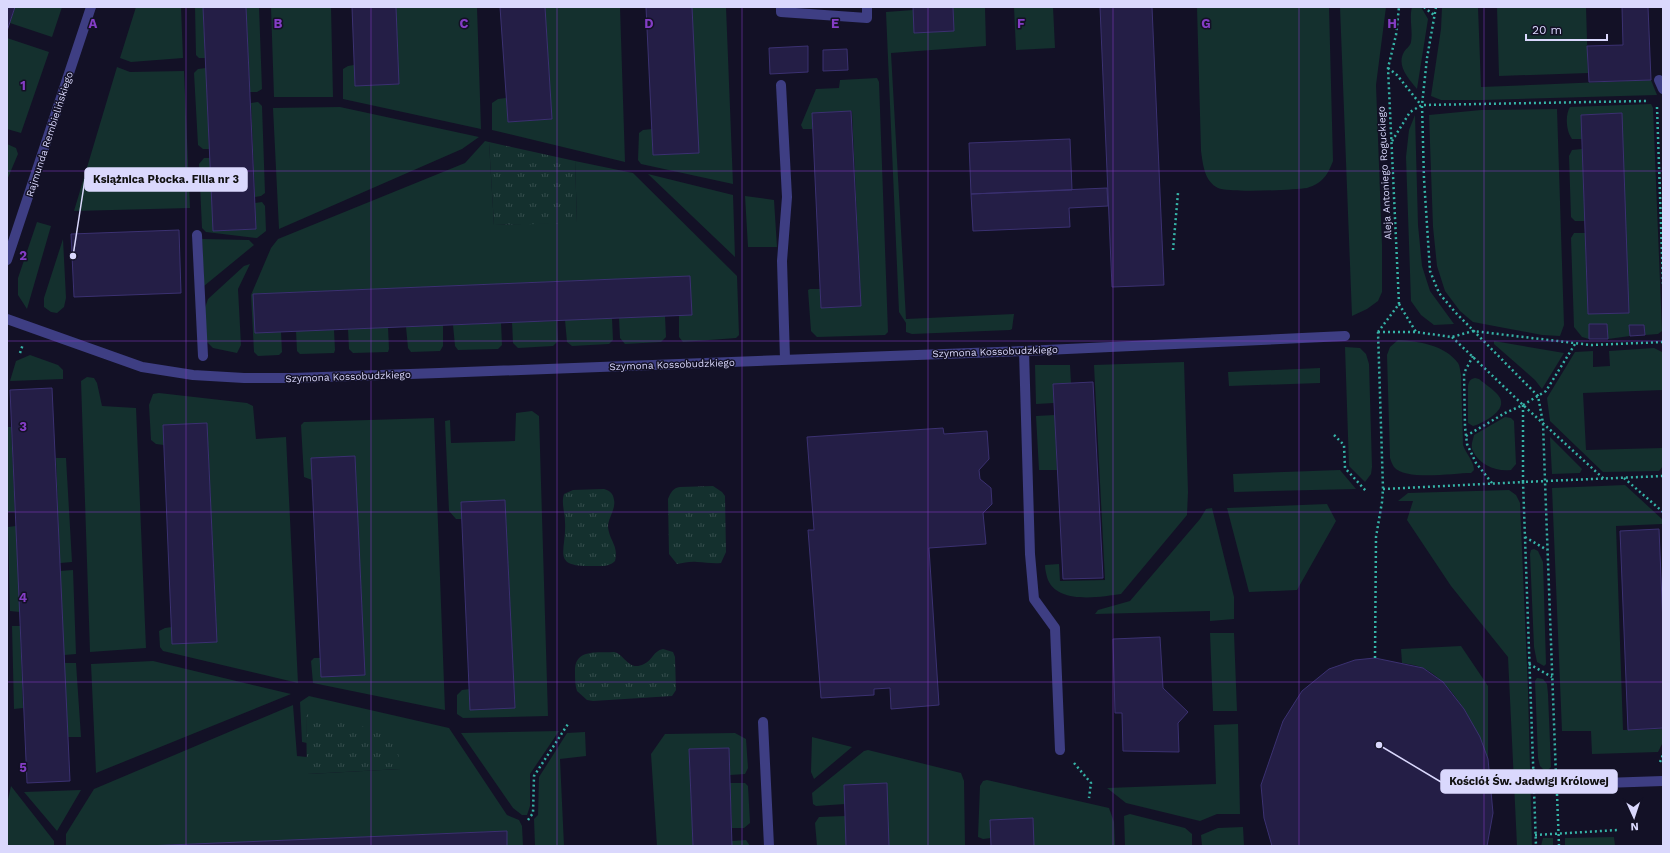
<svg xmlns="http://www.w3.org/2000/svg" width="1670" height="853" viewBox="0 0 1670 853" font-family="'Work Sans',sans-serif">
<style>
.grass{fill:#14302e}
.park{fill:url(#park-tufts)}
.building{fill:#241e46;stroke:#3b3171}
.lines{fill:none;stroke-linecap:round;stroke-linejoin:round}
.path{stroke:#36b3a7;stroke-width:2.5;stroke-dasharray:2 3;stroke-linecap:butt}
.minor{stroke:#3e3e83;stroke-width:10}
.grid{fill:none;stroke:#843dc5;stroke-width:1;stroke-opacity:0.55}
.labels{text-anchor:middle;stroke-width:3;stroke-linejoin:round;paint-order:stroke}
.street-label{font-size:10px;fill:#dad8fd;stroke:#131126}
.grid-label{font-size:13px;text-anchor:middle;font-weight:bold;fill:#843dc5;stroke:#131126;stroke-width:3;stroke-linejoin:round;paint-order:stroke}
.leader{fill:none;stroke:#dad8fd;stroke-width:1.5}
.callout-dot{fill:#dad8fd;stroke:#131126;stroke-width:1.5}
.callout{fill:#dad8fd;stroke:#dad8fd;stroke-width:1.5}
.callout-label{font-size:11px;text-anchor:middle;font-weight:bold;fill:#111}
</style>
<defs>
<pattern id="park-tufts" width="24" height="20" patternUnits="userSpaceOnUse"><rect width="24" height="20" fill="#14302e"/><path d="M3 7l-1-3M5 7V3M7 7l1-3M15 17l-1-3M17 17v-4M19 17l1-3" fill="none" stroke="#364d4d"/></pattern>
</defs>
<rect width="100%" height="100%" fill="#131126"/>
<path class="grass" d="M15,7H62L52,37L10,23Z
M136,7H181L183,58L131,62L120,58Z
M195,7H203L205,58H199L196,55Z
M246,7H259L262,89L257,92H250Z
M271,7H331L333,97H274Z
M396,7H477L481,129L343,99V69L348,66L354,65L355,86L399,84Z
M545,7H620L625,162L492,130V103L498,99L506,98L508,122L552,119Z
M692,7H726L733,184L641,164L638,160L639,133L643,130L652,129L653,155L698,153Z
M953,7H985L986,46L891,53L906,319L1014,314L1012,329L1010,330L912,334L906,332V323L899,312L886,12L913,10L915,33L954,31Z
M1014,7H1053L1055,48L1016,50Z
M1197,7H1329L1333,161C1330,169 1326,178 1318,183C1315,185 1310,187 1307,188C1293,190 1229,193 1218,188C1204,181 1203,164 1201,151Z
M1340,7H1386L1376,85L1382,245V292L1378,301L1367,309L1352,316Z
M1412,7H1421L1428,19L1417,89C1409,79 1396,66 1404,52C1406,48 1410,47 1411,42C1413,31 1409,18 1412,7Z
M1442,7H1478L1481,87L1651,80L1657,95L1483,100H1441L1431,96L1441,29Z
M1497,7H1586L1588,73L1499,76Z
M7,38L49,52L21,133L7,129Z
M117,67L130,72L184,71L190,208L74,211Z
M206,68L209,149H203L198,145L194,73L198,69Z
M877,78L879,82L888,332L885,335L817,337L811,331L808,290L810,289H820L821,308L861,306L852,111L812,113V129H803L801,125L816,89L839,88L840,80Z
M258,102L262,106L265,193L261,196L255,197L251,103Z
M1651,104L1653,108L1662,331L1658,334L1645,335L1644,325H1629L1630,336L1608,339L1607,324H1589V339L1582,337L1574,327L1571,238L1574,233H1585L1588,314L1628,313L1621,113L1581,115L1582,139H1572C1566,131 1565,115 1570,107Z
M340,107L479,137L462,149L279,229L273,108Z
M1557,109L1564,325L1560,336L1542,335L1473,322L1460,311L1445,291L1437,266L1433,227L1429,115L1481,110Z
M1415,115L1418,225L1422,266L1430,291L1454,324L1434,325L1421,315L1411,301L1406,157L1409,130Z
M485,141L489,142L494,225L577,222L575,161L633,173L737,276L739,335L736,338L683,342L679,337V315H692L690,276L254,294L255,333L281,332L282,352L279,355L258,356L254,352L251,295L271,248L278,239L465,163Z
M7,144L16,148L18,154L7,180Z
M1582,149L1585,221H1575L1571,217L1569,156L1572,150Z
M204,158H210L213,231L256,229L255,203L262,202L265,206L266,231L257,238L206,232L202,228L199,164Z
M648,174L733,195L735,257Z
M745,196L774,200L777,247H748Z
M37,222L51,226L27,309L18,295V278Z
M63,239L66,298L64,307L57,313L51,312L44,307V298Z
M202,239L249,240L254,245L204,286Z
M250,264L238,289L241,345L237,353L213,348L206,341L205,308L208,299L244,266Z
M665,316L666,337L661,342L625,344L620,338L619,318Z
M612,318L613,340L609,344L572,346L567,342L565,320Z
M557,321L558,341L553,346L518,348L513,343L512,322Z
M501,323L502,345L498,349L458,350L455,346L453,325Z
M443,325V346L440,351L411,352L408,348L406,327Z
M388,327L389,349L388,352L353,353L349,349L348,329Z
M334,330L335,350L334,353L300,354L297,351L296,331Z
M1398,340C1418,341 1445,345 1458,363C1460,366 1460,371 1461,375L1463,445C1466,454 1474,461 1474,470L1471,473C1454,473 1405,481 1394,467C1392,464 1391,461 1390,458L1387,355L1390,347Z
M1494,341L1564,353L1542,389L1535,380L1494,344Z
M1345,347L1360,348L1366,354L1369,364L1372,467L1371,474L1365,482L1349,466Z
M1654,348L1662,352L1663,390L1583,393L1586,450L1663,448V466L1659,471L1603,472L1550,421L1547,398L1575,352L1593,351V367L1610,366L1609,351Z
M30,355L58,365L63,370V379L10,381L16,361Z
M1184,362L1188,492L1187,515L1121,594C1100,597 1055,605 1047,577C1046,573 1045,569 1045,565L1059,564L1060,581L1105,580L1094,365Z
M1035,365H1070L1071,383L1053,384L1054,403L1036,404Z
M1320,368V383L1229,386L1228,372Z
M87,377L94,378L97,383L102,406L136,408L146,648L90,652L81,381Z
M1475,378L1479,379C1485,384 1493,389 1498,395C1510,409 1485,422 1473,426L1468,423V386C1469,381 1470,379 1475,378Z
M159,393L247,403L253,406L256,439L286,437L298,683L163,651L160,647L159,631L165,628L172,627V644L217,642L207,423L163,425L164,445L156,444L151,440L149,405L153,394Z
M532,411L539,416L548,716L463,718L457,714V695L462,690L470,689L515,708L505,500L461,502L462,519H456L449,511L445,421L450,420L451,443L515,441L516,413Z
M1055,415L1057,470H1039L1036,416Z
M1505,417L1511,418L1514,421L1516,464L1511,470C1497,472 1479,465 1473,451C1470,446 1473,440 1474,435Z
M434,418L445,710L313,683L311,661L314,658H320L321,677L365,675L355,456L311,458L312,480L304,477L301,425L304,422Z
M7,427H11L15,512H7Z
M1550,437L1582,469L1580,473L1552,474Z
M56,458H66L72,562L60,563Z
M1340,470L1356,489L1234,492L1233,474Z
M1625,485L1663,520V553L1662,524L1616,526L1623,730L1663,729V742L1658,752L1592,754L1591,731H1562L1552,488Z
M1509,490L1516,495L1520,503L1528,690L1532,846H1517L1508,657L1451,586L1407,520L1413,501H1398L1408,493Z
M1327,504L1336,521L1297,590L1249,592L1227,508Z
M1212,508L1234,597V619L1210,621V611L1095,614L1098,610L1130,601L1200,519L1206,509Z
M16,526L20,612L10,611L8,527Z
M1534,549L1538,551L1543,562L1546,664L1544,666L1537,662L1534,647L1530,554L1531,550Z
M73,570L76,654L64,655L60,571Z
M12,626H20L23,708L14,709Z
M1210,633H1234L1237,711H1213Z
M1461,646L1488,686V759C1476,729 1454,682 1423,668C1416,665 1408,664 1402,663L1401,649Z
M153,661L291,694L96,773L91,664Z
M64,663H76L81,737H68Z
M1537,678L1543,679L1547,684L1548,694L1551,767L1548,770L1545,771L1540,766L1538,758L1535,681Z
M309,696L449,728L507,815L519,820L522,826L523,846H507L506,831L145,846H66V834L94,789L293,705L297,756L307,757L308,774L400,769L306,714L307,743L302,742L300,702Z
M1238,724L1240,814H1217L1200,821L1126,803L1107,788L1216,784L1214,725Z
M559,731L530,774V806L527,815H522L513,808L461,733Z
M585,732L586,756L560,759L564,846H535L534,819L538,815L539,777L567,733Z
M735,733L746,739L748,768L745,774L730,775L729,748L689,749L693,846H657L651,754L665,734Z
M812,737L852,747L814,779L811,772Z
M868,750L961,773L964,781L965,846H889L887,783L844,785L845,804L816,806L813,804L812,793L864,751Z
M987,780L1109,808L1114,822L1115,846H1034L1033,818L991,820V838L983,839L978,837L980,786L983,781Z
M730,783H745L748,786L750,823L744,828H732Z
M11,786L54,841V846H7V804Z
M81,790L57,831L24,792Z
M1130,814L1185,828L1192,834V846H1125L1124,816Z
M845,816L846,846H817L815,823L819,817Z
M1243,827L1244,846H1202L1201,835L1218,828Z
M1614,837L1615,846H1565V838Z
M1543,838H1553V846H1541Z
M746,840L750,846H732V841Z"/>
<path class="park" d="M489,142L575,161L577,223L494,225Z
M713,486L722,492L725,496L726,552L721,563C712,564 706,562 697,562C690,561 684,563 677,564L669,554L668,499C671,492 673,488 680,487Z
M604,489C610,491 613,493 614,500C616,509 608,518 608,527C609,540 619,546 615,561C609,567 601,566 592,566C550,567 567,551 565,522C565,512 561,504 564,494L573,490Z
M663,649L673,652L675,657L676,690L672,696L593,701L587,700L577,691C575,685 575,679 575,672C574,648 597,653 614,652C625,654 628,672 644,664C653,660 653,651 663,649Z
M306,714L396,734L400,769L307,774Z"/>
<path class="building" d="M7,7H15L7,31Z
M203,7H246L256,229L213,231Z
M352,7H396L399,84L355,86Z
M500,7H545L552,119L508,122Z
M646,7H692L699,153L653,155Z
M913,7H953L954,31L914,33Z
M1100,7H1152L1164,285L1112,287Z
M1622,7H1648L1651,80L1589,82L1587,46L1623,45Z
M808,46V72L770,74L769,48Z
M847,49L848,70L823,71V50Z
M851,111L861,306L821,308L812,113Z
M1622,113L1629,313L1588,314L1581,115Z
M1070,139L1072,190L971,194L969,143Z
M1107,188L1108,206L1069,208L1070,227L973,231L971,194Z
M179,230L181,293L74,297L71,234Z
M690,276L692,315L255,333L253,294Z
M1589,324H1607L1608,339H1589Z
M1629,325H1644L1645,335L1630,336Z
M1093,382L1103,578L1063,579L1053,384Z
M52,388L70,781L27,783L10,390Z
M207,423L217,642L172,644L163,425Z
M943,428L944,434L987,431L989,459L979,470L980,479L991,488L992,504L983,513L986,544L929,548L939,705L891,709L890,688L874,689V695L821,698L808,530H814L807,437Z
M355,456L365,675L321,677L311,458Z
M505,500L515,708L470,710L461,502Z
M1659,529L1663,625V728L1628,730L1620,531Z
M1160,637L1163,688L1188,712L1178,723L1179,752L1123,751L1122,713H1115L1113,639Z
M1375,658L1423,668L1443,682L1464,709L1480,737L1488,759L1493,813L1487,846H1272L1264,818L1261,785L1283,721L1302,691L1329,669L1355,660Z
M729,748L732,846H693L689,749Z
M887,783L889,846H846L844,785Z
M1033,818L1034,846H991L990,820Z
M507,831V846H145Z"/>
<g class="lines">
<path class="path" d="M1424,7L1435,16
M1436,7L1427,58L1422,105L1424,179L1430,271L1439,293L1455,312L1538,396L1543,423L1545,481L1556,777
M1388,68L1397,75L1421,105
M1657,107L1663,284
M1392,141L1410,112L1422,105L1647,101
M1173,250L1178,193
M1399,304L1416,332
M1378,332L1399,304L1388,68L1396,35L1399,7
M1378,332H1416L1452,337L1473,331L1591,345L1663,342
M1452,337L1523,405L1604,479
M20,353L23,344
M1473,356L1464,373L1465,427L1467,444L1476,463L1492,483
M1523,405V482L1663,476
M1334,435L1344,445L1345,468L1366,491
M1466,436L1505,413L1523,405L1546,391L1575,344
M1624,478L1663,512
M1383,489L1523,482L1536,846
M1525,537L1547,550
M1375,658L1376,537L1382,502L1383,489L1378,332
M1529,664L1552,677
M1660,762L1663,755
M1074,763L1091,783L1089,798
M1533,770L1556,781
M1557,794L1559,846
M528,820L533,813L534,776L568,724
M1535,835L1618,830"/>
<path class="minor" d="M781,7V12L867,18V7
M1659,80L1663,89
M781,85L787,197L782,261L785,359
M197,235L203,356
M7,260L91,7
M7,319L142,367L193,375L244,378H293L439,373L1024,351L1345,336
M1024,351L1030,554L1034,599L1055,628L1060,750
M763,722L769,846
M1574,784L1663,781"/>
</g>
<path class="grid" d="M186,7V846M371,7V846M557,7V846M742,7V846M928,7V846M1113,7V846M1299,7V846M1484,7V846M7,171H1663M7,341H1663M7,512H1663M7,682H1663"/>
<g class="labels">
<g class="street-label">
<text transform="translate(49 134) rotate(-72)" y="4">Rajmunda Rembielińskiego</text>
<text transform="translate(1384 173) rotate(-93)" y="4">Aleja Antoniego Roguckiego</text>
<text transform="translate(995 351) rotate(-2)" y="4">Szymona Kossobudzkiego</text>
<text transform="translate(672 364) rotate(-2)" y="4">Szymona Kossobudzkiego</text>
<text transform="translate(348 376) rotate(-2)" y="4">Szymona Kossobudzkiego</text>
</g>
</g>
<g class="grid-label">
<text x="93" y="28">A</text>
<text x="278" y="28">B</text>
<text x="464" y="28">C</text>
<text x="649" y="28">D</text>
<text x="835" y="28">E</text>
<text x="1021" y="28">F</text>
<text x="1206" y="28">G</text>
<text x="1392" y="28">H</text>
<text x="23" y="90">1</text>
<text x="23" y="260">2</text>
<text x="23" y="431">3</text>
<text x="23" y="602">4</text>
<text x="23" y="772">5</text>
</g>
<path class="leader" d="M73 256L85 179M1379 745L1441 782"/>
<g class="callout-dot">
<circle cx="73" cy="256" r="4"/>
<circle cx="1379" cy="745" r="4"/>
</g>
<g class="callout">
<rect x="85" y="168" width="162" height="23" rx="4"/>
<rect x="1441" y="770" width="176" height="23" rx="4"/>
</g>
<g class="callout-label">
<text x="166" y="183">Książnica Płocka. Filia nr 3</text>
<text x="1529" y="785">Kościół Św. Jadwigi Królowej</text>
</g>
<rect width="1670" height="853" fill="none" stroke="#dad8fd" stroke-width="16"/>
<g transform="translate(1634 817) rotate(177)" stroke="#131126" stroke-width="3" paint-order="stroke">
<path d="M0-3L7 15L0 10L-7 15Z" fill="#dad8fd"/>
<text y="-6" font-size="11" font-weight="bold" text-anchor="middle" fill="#dad8fd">N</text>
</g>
<path d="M1526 34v6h81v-6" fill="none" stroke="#dad8fd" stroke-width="2"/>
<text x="1532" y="34" font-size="12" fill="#dad8fd" stroke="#131126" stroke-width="3" paint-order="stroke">20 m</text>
</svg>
